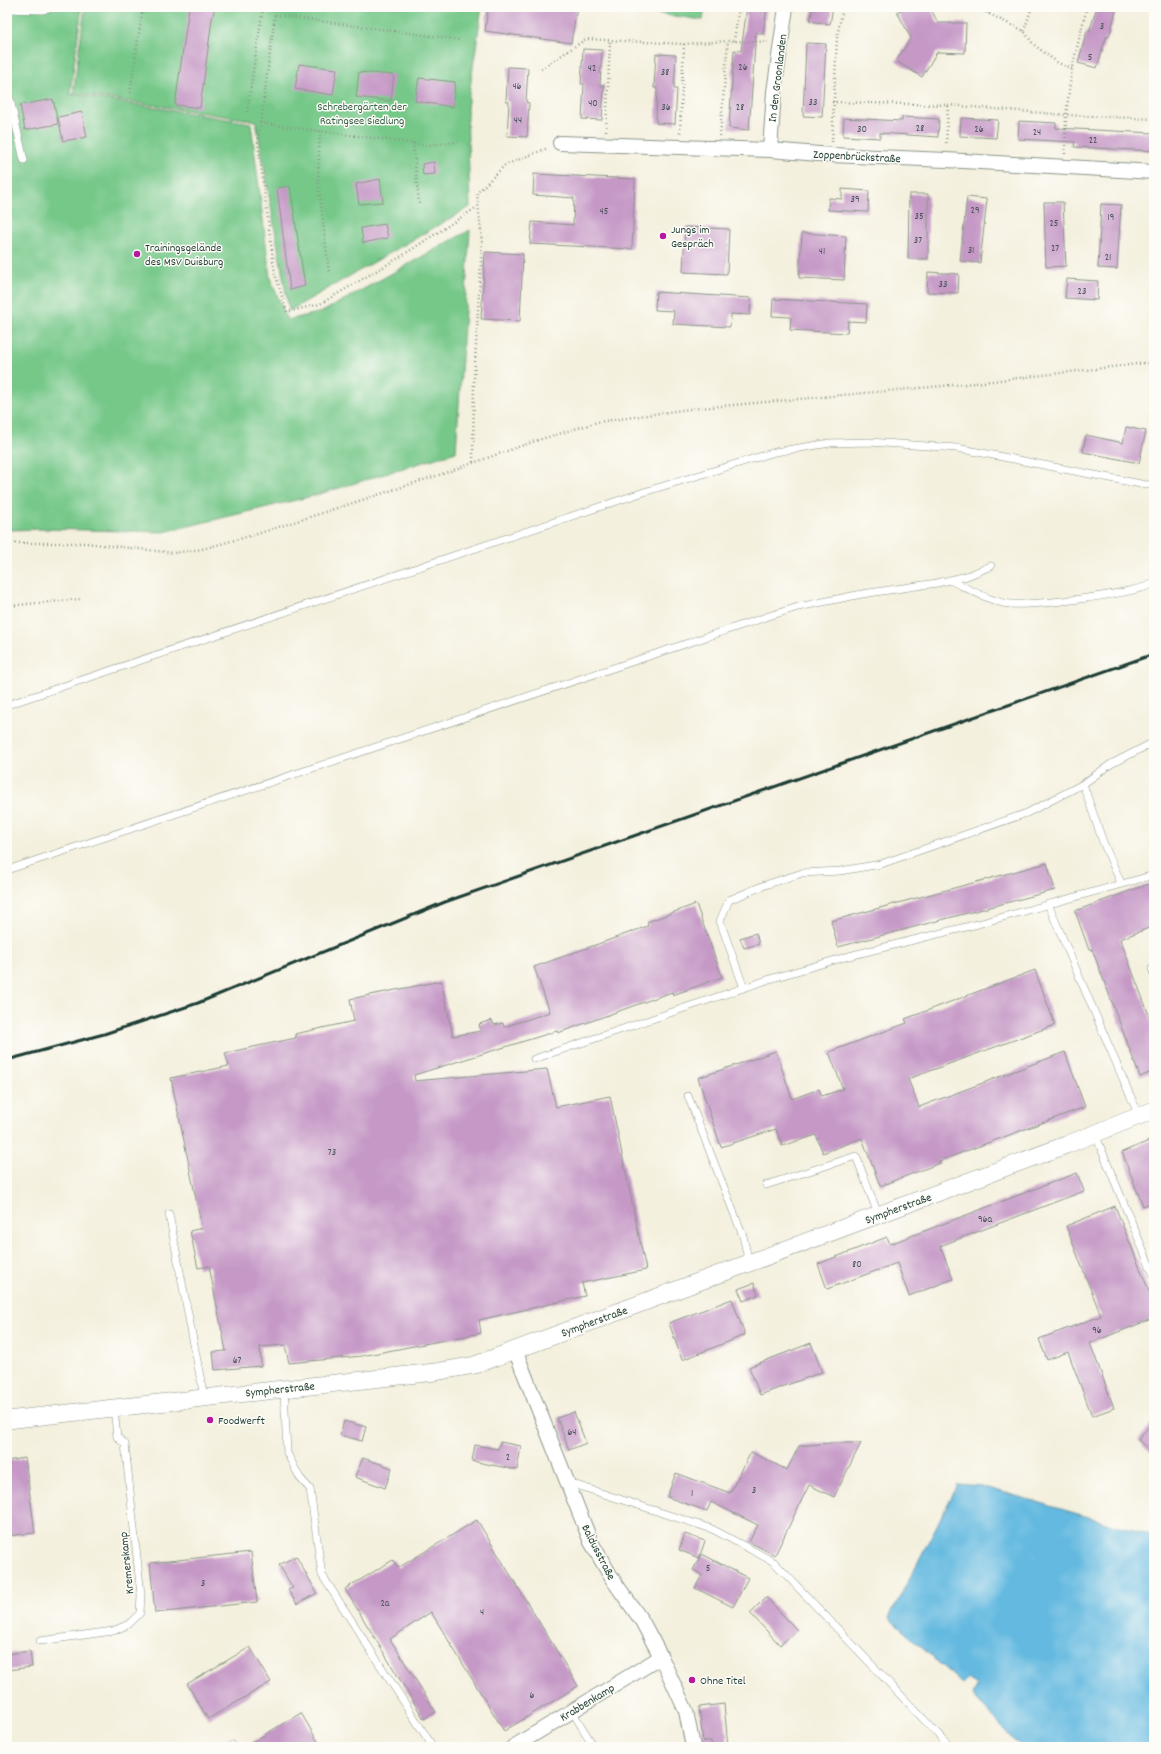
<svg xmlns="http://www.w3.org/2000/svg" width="1161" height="1754" viewBox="0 0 1161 1754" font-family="Dekko,sans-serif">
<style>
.green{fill:#76c889;stroke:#4a825e}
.water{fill:#64b9e0;stroke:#427b8a}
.building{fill:#c598c6}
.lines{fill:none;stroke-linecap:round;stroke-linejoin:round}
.service-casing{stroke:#8a9689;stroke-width:8}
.minor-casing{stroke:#8a9689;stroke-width:16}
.tertiary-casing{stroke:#8a9689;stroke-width:18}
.path{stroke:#8a9689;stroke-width:2.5;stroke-dasharray:1 3;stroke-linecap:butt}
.service{stroke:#fff;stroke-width:7}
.minor{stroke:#fff;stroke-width:14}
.tertiary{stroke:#fff;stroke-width:17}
.rail{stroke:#1f3d34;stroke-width:3}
.poi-dot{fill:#b5179e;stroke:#fdfcf7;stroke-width:1.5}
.labels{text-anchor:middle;stroke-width:3;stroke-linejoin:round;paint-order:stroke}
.number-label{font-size:10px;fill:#485458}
.street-label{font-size:12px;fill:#1f3d34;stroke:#fdfcf7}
.park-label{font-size:12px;fill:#356049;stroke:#fdfcf7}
.poi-label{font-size:12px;fill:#1f3d34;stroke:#fdfcf7;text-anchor:start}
</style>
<rect width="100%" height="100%" fill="#fdfcf7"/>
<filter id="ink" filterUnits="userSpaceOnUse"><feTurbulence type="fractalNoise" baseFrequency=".025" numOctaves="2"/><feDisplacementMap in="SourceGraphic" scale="8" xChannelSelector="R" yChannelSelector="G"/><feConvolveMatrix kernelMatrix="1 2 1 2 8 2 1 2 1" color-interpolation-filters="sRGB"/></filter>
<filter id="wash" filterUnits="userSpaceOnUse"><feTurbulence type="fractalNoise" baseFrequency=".012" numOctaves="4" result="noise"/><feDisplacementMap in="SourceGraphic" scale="16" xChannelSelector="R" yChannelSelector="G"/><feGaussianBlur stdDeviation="0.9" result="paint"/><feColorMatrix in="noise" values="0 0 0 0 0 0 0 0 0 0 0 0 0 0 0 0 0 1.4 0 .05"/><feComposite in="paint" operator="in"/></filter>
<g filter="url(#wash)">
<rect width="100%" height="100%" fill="#f4f0de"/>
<path class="green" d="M7,7H82L70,94L251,123L270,277L287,320L322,312L470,230L456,452L313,496L164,532L46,529L7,530Z
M85,7H482L467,108L470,207L289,311L256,121L73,93Z
M611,7H705L703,20Z"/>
<path class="water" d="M958,1484L982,1486L1154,1536V1747H1023L1006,1732L972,1694L977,1686L967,1679L962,1684L889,1618Z"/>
<g id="blocks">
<path class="building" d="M189,7H215L212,19L200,108L175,105Z
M488,7H577L571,43L485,31Z
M747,7H767L763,34L756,32L749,130L729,128L734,50L741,51Z
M813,7H833L830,24L810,21Z
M906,7H930L938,23H966L965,53L937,52L922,77L896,61L911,38L897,12Z
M1097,7H1117L1109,37H1106L1097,68L1078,63L1087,31L1089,32Z
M806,43L826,44L822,117L803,116Z
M583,49L602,50L600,85H604L602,120L582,119L584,84H581Z
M656,54L676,55L674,89H677L675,124L656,123L657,88H654Z
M299,64L337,69L333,95L295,89Z
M508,67L528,68L526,102L529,103L527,137L507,136L509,102L506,101Z
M359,72L394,75L391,101L356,97Z
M419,78L455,82L453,107L415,101Z
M53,99L58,124L25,130L20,105Z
M82,112L87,137L63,141L58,117Z
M902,117L939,119L938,137L880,133V138L843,136L844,118L902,121Z
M961,118L998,120L996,138L960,136Z
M1019,121L1056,123V128L1154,133V151L1074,147L1075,142L1018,139Z
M434,162L435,174L423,175L422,164Z
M534,174L635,179L632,249L530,244L532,222L573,225L574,198L533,195Z
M380,179L383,202L359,204L356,184Z
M290,186L305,286L290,290L277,188Z
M842,189L869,191L868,212L828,210L829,198L842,199Z
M909,194H928V259H908Z
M967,197L987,199L980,263L960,261Z
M1044,202H1063L1066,266L1046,267Z
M1101,204L1121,205L1117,269L1098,268Z
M385,224L388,238L363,243L361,228Z
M685,227L729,229L727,274L683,272Z
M802,233L846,236L844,280L799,278Z
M485,252L523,254L520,321L481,319Z
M928,272L959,274L958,293L927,292Z
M1067,279L1098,281L1097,300L1065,298Z
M656,292L751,298L750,315L731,314L730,327L673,324L674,311L655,310Z
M773,299L867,304L866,322L848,321L847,333L790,330L791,317L772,316Z
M1126,427L1146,431L1139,463L1083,452L1086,435L1123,443Z
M1047,863L1055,890L838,947L831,921Z
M1154,882V926L1120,939L1154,1028V1071L1140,1077L1092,949L1089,950L1075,911Z
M696,904L722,977L673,995L672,992L558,1033L557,1031L414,1075L415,1081L547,1069L556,1107L610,1096L646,1270L582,1283L585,1296L479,1320L481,1333L362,1356L289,1363L285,1345L260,1347L261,1366L215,1370L213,1352L226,1351L209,1266L198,1268L190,1231L202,1228L171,1078L229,1066L225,1053L296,1038L295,1034L354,1021L350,999L441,981L453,1036L481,1031L479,1024L492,1020L494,1025L503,1023L504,1027L550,1012L534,967L648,926L647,922Z
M756,933L759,944L744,948L740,938Z
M1035,970L1055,1025L908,1079L919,1107L1065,1052L1085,1107L939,1161L940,1163L880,1186L862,1138L823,1153L816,1135L782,1146L776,1129L721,1147L698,1078L776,1051L792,1099L819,1089L822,1096L843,1089L829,1052L907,1023L905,1019Z
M1154,1139V1202L1143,1206L1122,1152Z
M1077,1173L1084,1191L940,1246L953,1279L909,1296L897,1263L827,1289L818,1264L887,1237L890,1244Z
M1115,1206L1151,1296L1154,1295V1318L1090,1343L1114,1408L1092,1416L1068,1352L1047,1360L1039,1339L1101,1316L1066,1226Z
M754,1283L758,1295L743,1301L738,1289Z
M732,1299L745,1335L682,1360L669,1323Z
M811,1343L822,1372L760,1395L749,1367Z
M574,1412L586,1443L569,1450L557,1418Z
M1154,1420V1454L1138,1440Z
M344,1421L366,1427L362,1441L340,1435Z
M500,1442L521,1446L517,1470L472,1461L475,1445L498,1449Z
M829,1443H861L834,1497L809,1485L775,1555L749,1542L758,1525L711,1502L707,1511L667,1497L676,1473L730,1493L751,1452L787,1470L799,1446Z
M25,1458L35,1533L7,1536V1461Z
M363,1458L392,1468L385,1488L355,1477Z
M477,1520L578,1686L504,1731L431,1612L390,1639L436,1712L424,1719L345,1589L393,1560L398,1568Z
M685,1534L705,1541L699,1558L679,1550Z
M251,1552L257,1602L155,1613L150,1563Z
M702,1554L748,1578L733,1607L695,1588L702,1575L693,1570Z
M296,1556L317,1593L297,1604L288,1590L293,1588L279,1565Z
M766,1597L797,1630L780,1645L750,1613Z
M250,1647L271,1682L208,1719L187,1684Z
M30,1651L32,1667L7,1670V1654Z
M724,1704L728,1747H712L711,1741L703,1742L699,1707Z
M301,1713L318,1742L309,1747H244Z"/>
</g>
</g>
<g filter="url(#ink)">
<use href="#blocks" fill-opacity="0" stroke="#8a9689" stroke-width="1"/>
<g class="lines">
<defs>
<path id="service" d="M7,9L42,10L54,7
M7,86L24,160
M950,580C967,588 985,599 1003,603C1023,608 1137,594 1154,583
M7,705L644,492L775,452L830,443L869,442L957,448L1146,485L1154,484
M7,870L769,616L798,607L862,594L937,583L967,576L991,566
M1121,883L1103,842L1083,784L1111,764L1154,742
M1048,904L1139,1116
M1152,969L1154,974
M744,988L720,921L729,900L765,885L802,873L840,871L881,864L1027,813L1083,784
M534,1059L773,978L849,956L978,924L1154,875
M688,1096L743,1236L749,1263
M1095,1134L1154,1276
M766,1185L856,1156L878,1214
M169,1214L204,1397
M284,1389L287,1453L300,1478L310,1489L322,1575L433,1747
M567,1482L712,1529L774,1562L950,1747
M40,1641L113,1631L129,1624L140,1613L141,1595L125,1444L117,1437L114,1408
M572,1711L594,1747
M232,1745L233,1747"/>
<path id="minor" d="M560,143L770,150L831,155L946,160L1154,172
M770,150L774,92L786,7
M515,1350L591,1542L613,1580L642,1621L661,1657L686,1711L693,1747
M513,1747L661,1657"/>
<path id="tertiary" d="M7,1420L435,1372L475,1365L1066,1145L1154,1110"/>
</defs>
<use href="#service" class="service-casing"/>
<use href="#minor" class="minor-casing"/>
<use href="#tertiary" class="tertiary-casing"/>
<path class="path" d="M276,7L258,143L275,274L287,312L320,304L400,257L477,207
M975,7L1024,31L1033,44L1058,63L1072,68
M989,14L991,7
M275,15L461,40
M1024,31L1032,7
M734,41L739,7
M541,69L586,39L684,44L728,41L768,42
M130,93L143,7
M832,102L948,105L1066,115L1154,119
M247,112L263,7
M259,123L426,145L458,142
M320,131L318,180L329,272
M606,131L610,42
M680,133L684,44
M720,136L728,41
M832,142L837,37L843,7
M413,143L419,204
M946,147L948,105
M1065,154L1066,115L1072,68L1087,7
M473,462L474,379L482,242L477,193L505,165L548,148
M7,543H86L174,553L202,549L257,534L439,475L538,440L598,422L689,409L975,383L1154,362
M7,606L81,599"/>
<use href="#service" class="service"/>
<use href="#minor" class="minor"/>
<use href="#tertiary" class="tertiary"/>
<path class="rail" d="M7,1060L104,1034L198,1003L445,902L1154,654"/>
</g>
</g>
<g class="poi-dot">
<circle cx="663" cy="236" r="4"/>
<circle cx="137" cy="254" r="4"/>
<circle cx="210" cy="1420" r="4"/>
<circle cx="692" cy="1680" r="4"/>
</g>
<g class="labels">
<g class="number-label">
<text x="1102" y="29">3</text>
<text x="1090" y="60">5</text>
<text x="743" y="70">26</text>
<text x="592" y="71">42</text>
<text x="665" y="75">38</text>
<text x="517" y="89">46</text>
<text x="813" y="105">33</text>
<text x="593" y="106">40</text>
<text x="666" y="110">36</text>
<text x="740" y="110">28</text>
<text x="518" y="123">44</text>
<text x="920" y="131">28</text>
<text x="862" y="132">30</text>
<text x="979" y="132">26</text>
<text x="1037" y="135">24</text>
<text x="1093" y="143">22</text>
<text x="855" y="202">39</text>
<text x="975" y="213">29</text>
<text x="604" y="214">45</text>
<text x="919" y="219">35</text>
<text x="1111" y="220">19</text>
<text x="1054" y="226">25</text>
<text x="918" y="243">37</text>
<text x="1055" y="251">27</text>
<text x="971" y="253">31</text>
<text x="822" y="254">41</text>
<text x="1108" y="260">21</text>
<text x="943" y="287">33</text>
<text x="1082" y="294">23</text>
<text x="332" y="1155">73</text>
<text x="985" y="1222">96a</text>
<text x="857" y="1267">80</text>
<text x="1097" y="1333">96</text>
<text x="237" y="1363">67</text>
<text x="572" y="1435">64</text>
<text x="508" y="1460">2</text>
<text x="754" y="1493">3</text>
<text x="692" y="1496">1</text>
<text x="708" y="1571">5</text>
<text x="203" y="1586">3</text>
<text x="385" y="1606">2a</text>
<text x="482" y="1615">4</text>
<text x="532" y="1698">6</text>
</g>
<g class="street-label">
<text transform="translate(777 78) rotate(-83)" y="4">In den Groonlanden</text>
<text transform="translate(857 156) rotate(3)" y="4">Zoppenbrückstraße</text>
<text transform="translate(898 1208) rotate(-20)" y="4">Sympherstraße</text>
<text transform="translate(594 1321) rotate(-20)" y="4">Sympherstraße</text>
<text transform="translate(280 1389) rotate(-6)" y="4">Sympherstraße</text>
<text transform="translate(599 1552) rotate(63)" y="4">Baldusstraße</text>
<text transform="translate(126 1563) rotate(-96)" y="4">Kremerskamp</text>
<text transform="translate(587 1702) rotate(-31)" y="4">Krabbenkamp</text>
</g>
<g class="park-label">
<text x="362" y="110">Schrebergärten der<tspan x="362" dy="14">Ratingsee Siedlung</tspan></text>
</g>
<g class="poi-label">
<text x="671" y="233">Jungs im<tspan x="671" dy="14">Gespräch</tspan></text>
<text x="145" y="251">Trainingsgelände<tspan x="145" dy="14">des MSV Duisburg</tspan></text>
<text x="218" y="1424">FoodWerft</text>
<text x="700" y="1684">Ohne Titel</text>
</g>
</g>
<rect width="1161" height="1754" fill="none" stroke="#fdfcf7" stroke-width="24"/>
</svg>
